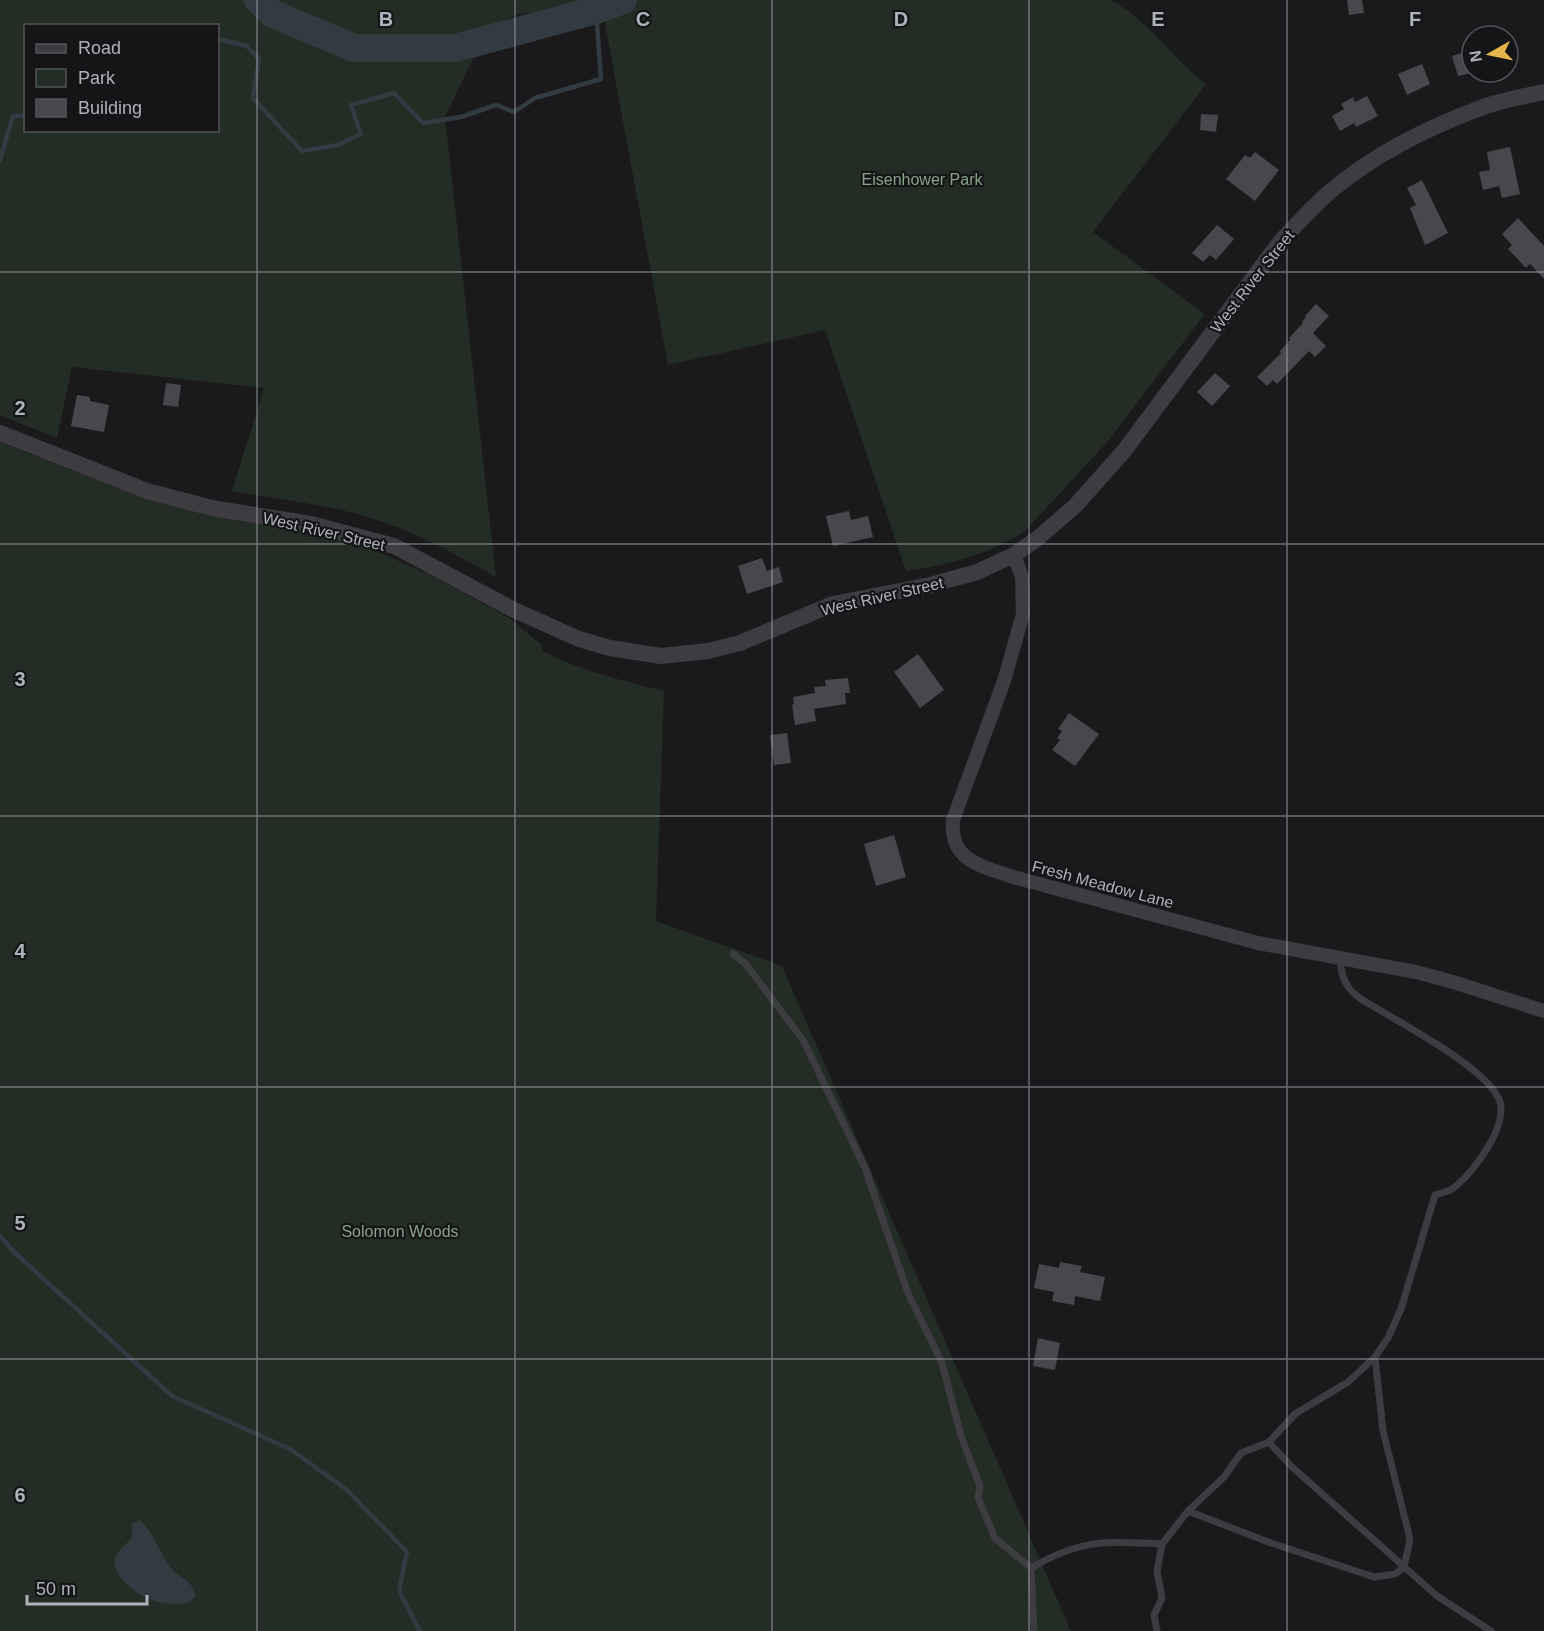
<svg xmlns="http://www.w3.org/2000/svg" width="1544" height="1631" viewBox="0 0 1544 1631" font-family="Helvetica,sans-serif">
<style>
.green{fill:#242c26;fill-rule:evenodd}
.water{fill:#333b42}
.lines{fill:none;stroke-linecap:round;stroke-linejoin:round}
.stream{stroke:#333b42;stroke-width:4.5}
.river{stroke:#333b42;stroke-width:28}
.building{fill:#48484c}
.service{stroke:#3c3c41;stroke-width:7}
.minor{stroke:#3c3c41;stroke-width:14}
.tertiary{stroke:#3c3c41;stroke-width:16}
.grid{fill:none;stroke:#aeb2bb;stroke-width:1.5;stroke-opacity:0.55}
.labels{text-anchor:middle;stroke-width:4.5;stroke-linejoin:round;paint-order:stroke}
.park-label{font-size:16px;fill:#87a489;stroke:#151517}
.street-label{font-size:16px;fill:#aeb2bb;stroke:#151517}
.grid-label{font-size:20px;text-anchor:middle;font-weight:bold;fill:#aeb2bb;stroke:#151517;stroke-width:4.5;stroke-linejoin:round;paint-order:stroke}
</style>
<rect width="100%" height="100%" fill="#1a1a1c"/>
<path class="green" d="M0,0H1111C1148,20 1172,58 1206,84L1093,232L1205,314L1108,441L1028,528C999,552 944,566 906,571L825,330L668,365L603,13L574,20L530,13L518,14L501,22L483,38L445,117L496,577C455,554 413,530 368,517C324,504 277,499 232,491L264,388L72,367L57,438L0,415ZM26,26H218V130H26Z
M0,442L143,498L206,514L295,530L361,544L435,577L509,618L542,645L541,650C580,671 621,680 664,691L656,921L782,966L1071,1631H0Z"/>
<path class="water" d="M139,1520C152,1528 161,1558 174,1571C183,1580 194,1582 195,1596L190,1602C165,1608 139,1599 123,1580C118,1574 113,1567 115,1559C118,1550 126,1544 132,1538V1524Z"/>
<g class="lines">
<path class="stream" d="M218,39L247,46L259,59L253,98L302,151L338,145L361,134L351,105L394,93L423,123L461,117L496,105L514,112L535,98L601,79L596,10
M0,160L13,116L26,115
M0,1236L14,1252L172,1396L290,1449L347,1490L407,1552L399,1591L420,1631"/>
<path class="river" d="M258,0L273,14L354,48H455L596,10L623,0"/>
</g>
<path class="building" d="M1347,0H1362L1364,13L1349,15Z
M1472,50V73L1458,76L1452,56Z
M1422,64L1430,84L1407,95L1398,74Z
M1367,96L1378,116L1356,127L1354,123L1340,131L1332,116L1344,109L1341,104L1353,97L1355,102Z
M1201,114L1218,115L1216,132L1200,130Z
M1510,147L1520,194L1502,198L1499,186L1483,190L1479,172L1490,170L1487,152Z
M1255,152L1279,170L1255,201L1226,179L1245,155L1250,158Z
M1422,180L1448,233L1425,245L1410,208L1416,205L1407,188Z
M1518,218L1544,246V279L1530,264L1526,268L1508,249L1512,245L1502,234Z
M1217,225L1234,239L1216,260L1210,255L1203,262L1192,253Z
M1316,304L1329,316L1313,333L1326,346L1315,357L1309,351L1277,384L1273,380L1267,386L1257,377L1281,353L1280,351L1290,340L1289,338L1303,323L1302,322L1306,317L1305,316Z
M1215,373L1230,386L1212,406L1197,392Z
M166,383L181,385L178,407L163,405Z
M77,395L90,397V401L109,405L104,432L71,426Z
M849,511L851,520L868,516L873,537L833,546L826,516Z
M762,558L767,571L779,567L783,582L747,594L738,566Z
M918,654L944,690L920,708L894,672Z
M848,678L850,693H845L846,704L814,709L816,721L795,725L792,705L794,704L793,697L815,693L814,687L826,686L825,680Z
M1069,713L1099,734L1075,766L1052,750L1060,740L1057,738L1062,731L1058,729Z
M787,733L791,763L774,765L770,735Z
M894,835L906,877L876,886L864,844Z
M1060,1262L1082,1266L1080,1272L1105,1277L1100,1301L1075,1296L1074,1305L1052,1301L1054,1292L1034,1288L1039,1264L1059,1268Z
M1038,1338L1060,1343L1055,1370L1033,1366Z"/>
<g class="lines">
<path class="service" d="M733,954L745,963L803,1040L865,1168L908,1293L942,1363L961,1436L980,1486L978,1498L995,1538L1031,1568L1034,1631
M1269,1442L1291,1466L1437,1596L1491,1631
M1188,1511L1271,1543L1374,1577L1395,1574L1404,1567L1410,1539L1383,1431L1375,1357
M1031,1568C1080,1539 1107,1541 1162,1544
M1157,1631L1154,1615L1162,1598L1157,1571L1162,1544L1188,1511L1224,1477L1241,1453L1269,1442L1295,1414L1348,1382L1375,1357L1388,1338L1401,1309L1435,1195C1440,1193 1447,1192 1452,1189C1465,1180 1480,1161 1488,1147C1495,1135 1501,1123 1501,1108C1501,1076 1409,1028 1383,1012C1372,1005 1357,999 1349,988C1342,979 1341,969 1340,958"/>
<path class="minor" d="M1014,555L1022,577L1023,614L1004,681L953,820C949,861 982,866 1013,877L1258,943L1416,972L1453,982L1544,1011"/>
<path class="tertiary" d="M0,433L147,491L212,508L311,524L394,546L512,609L579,639L610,648L661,656L708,651L740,643L833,604L930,585L977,572L1014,555L1038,538L1075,506L1124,451L1280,242C1297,224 1313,206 1332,190C1376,153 1431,126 1486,106C1504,100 1525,96 1544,92"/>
</g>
<path class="grid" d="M257,0V1631M515,0V1631M772,0V1631M1029,0V1631M1287,0V1631M0,272H1544M0,544H1544M0,816H1544M0,1087H1544M0,1359H1544"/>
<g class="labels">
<g class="park-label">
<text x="922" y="185">Eisenhower Park</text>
<text x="400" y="1237">Solomon Woods</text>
</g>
<g class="street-label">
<text transform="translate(1252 281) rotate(-52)" y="6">West River Street</text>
<text transform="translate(324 531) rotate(13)" y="6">West River Street</text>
<text transform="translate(882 596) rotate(-13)" y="6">West River Street</text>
<text transform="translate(1103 884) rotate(15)" y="6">Fresh Meadow Lane</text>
</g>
</g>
<g class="grid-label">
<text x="386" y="26">B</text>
<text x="643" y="26">C</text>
<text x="901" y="26">D</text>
<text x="1158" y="26">E</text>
<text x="1415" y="26">F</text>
<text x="20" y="415">2</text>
<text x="20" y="686">3</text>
<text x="20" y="958">4</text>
<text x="20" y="1230">5</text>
<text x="20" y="1502">6</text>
</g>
<rect x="24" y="24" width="195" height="108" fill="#151517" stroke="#525459" stroke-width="1.5"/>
<rect x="36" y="44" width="30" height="9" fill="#3c3c41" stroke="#525459" stroke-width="1.5"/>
<text x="78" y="54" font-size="18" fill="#aeb2bb">Road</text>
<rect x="36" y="69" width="30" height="18" fill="#242c26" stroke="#525459" stroke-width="1.5"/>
<text x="78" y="84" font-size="18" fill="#aeb2bb">Park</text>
<rect x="36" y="99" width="30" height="18" fill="#48484c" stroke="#525459" stroke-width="1.5"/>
<text x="78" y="114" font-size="18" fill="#aeb2bb">Building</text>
<g transform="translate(1490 54) rotate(261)"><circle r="28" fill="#151517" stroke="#525459" stroke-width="1.5"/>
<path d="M0-4.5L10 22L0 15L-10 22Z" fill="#e5b44a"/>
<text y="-9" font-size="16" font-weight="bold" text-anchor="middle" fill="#aeb2bb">N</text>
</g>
<path d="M27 1595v9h120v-9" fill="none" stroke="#aeb2bb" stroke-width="3"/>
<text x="36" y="1595" font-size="18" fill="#aeb2bb" stroke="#151517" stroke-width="4.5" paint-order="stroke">50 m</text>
</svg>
